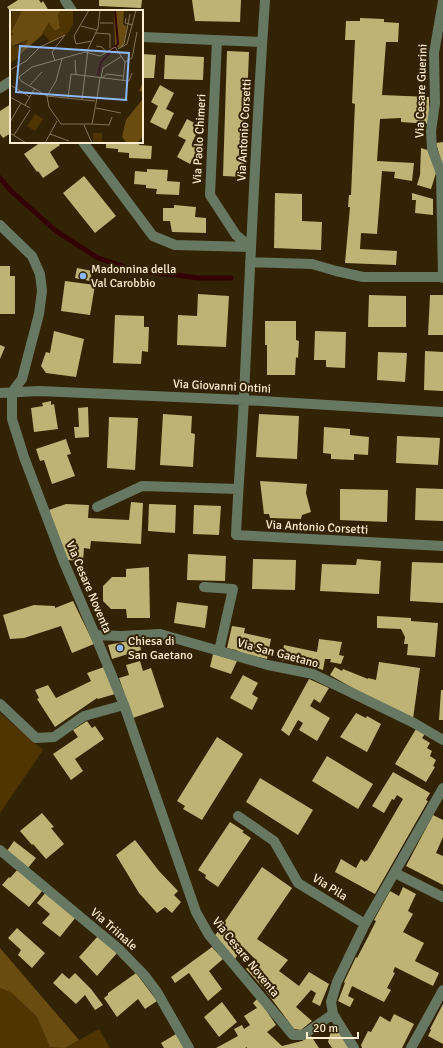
<svg xmlns="http://www.w3.org/2000/svg" width="443" height="1048" viewBox="0 0 443 1048" font-family="Signika,sans-serif">
<style>
.green{fill:#4f3500}
.forest{fill:#6b4c10}
.lines{fill:none;stroke-linecap:round;stroke-linejoin:round}
.stream{stroke:#330006;stroke-width:5}
.building{fill:#beb374}
.minor{stroke:#667762;stroke-width:10}
.poi-dot{fill:#8db9fc;stroke:#332305;stroke-width:1.5}
.labels{text-anchor:middle;stroke-width:4;stroke-linejoin:round;paint-order:stroke}
.street-label{font-size:12px;fill:#feecd0;stroke:#332305}
.poi-label{font-size:12px;fill:#feecd0;stroke:#332305;text-anchor:start}
.inset-river{fill:none;stroke:#330006;stroke-width:2}
.inset-road{fill:none;stroke:#847356;stroke-width:1}
.view{fill:#8db9fc;fill-opacity:0.15;stroke:#8db9fc;stroke-width:2}
.inset-edge{fill:none;stroke:#feecd0;stroke-width:2}
</style>
<rect width="100%" height="100%" fill="#332305"/>
<path class="green" d="M0,713L43,750L0,813Z
M0,988L12,993L37,1017L50,1046L64,1048H0Z
M99,1029L110,1048H65Z"/>
<path class="forest" d="M0,948L79,1040L65,1048L50,1047L37,1017L12,993L0,988Z"/>
<g class="lines">
<path class="stream" d="M0,178L11,191L56,231L98,258L134,270L199,278H231"/>
</g>
<path class="building" d="M18,0H39L41,3L43,1L49,11H10L7,7Z
M99,0H142L141,8L99,6Z
M192,0H241L240,22L195,21Z
M360,18L384,19V22L399,23L398,42H386L382,95L429,97V124L401,122V118L380,119L377,161L414,163L412,181L394,178L395,172L382,171L377,234L361,233L360,249L397,251L396,265L345,263L350,207H348L349,195H351L355,104L352,103L355,40H345L346,21H360Z
M227,51L249,52L244,177L223,176Z
M142,54L156,55L154,78H142Z
M165,55L204,57L203,80L164,79Z
M160,85L174,93L166,109L174,113L166,130L150,122L158,106L151,102Z
M11,104V133L3,138L0,134V111Z
M187,119L200,126L192,143L199,147L190,164L177,157L186,140L178,136Z
M41,142H58L60,145L50,152L59,167L43,178L38,171L37,172L24,154Z
M106,142H140L139,145L152,146L151,159L129,158V153L118,152V149L106,148Z
M443,142V168L436,143Z
M421,148L431,151L436,173L431,189L417,185L420,175Z
M147,169L168,170L167,181L180,182L179,195L156,194L157,189L146,188V185L134,184L135,171L147,172Z
M84,176L116,216L95,233L63,193Z
M275,193L302,194V221L322,222L321,250L274,248Z
M412,193L433,199V215L415,213L416,200H412Z
M174,205L196,207L195,217L206,218V233L172,232L170,221H163V208H174Z
M0,266H10V276H15V314H0Z
M77,268L92,271L90,281L75,278Z
M65,281L95,285L90,315L61,311Z
M198,294L229,296L226,347L177,345L178,315L197,316Z
M369,295L406,296V327H368Z
M430,295H443V335H428Z
M115,315L144,316V327H149L148,352L142,351L141,364L113,363Z
M265,321H296V340L299,341L298,358L296,357L295,375H267V345H265Z
M54,331L84,339L76,377L46,373L41,366L46,352L50,353Z
M315,331L346,332L345,368L326,367V360H314Z
M0,345L5,347L0,359Z
M425,351L443,352V391L424,390Z
M378,352L407,353L405,382L377,380Z
M51,401V405L54,404L58,429L34,432L31,408L43,406L42,403Z
M88,407L89,437L75,438L74,427H79L78,408Z
M163,414L192,416L191,433L195,434L193,467L160,465Z
M259,414L299,416L297,459L256,457Z
M109,417L138,418L135,470L107,468Z
M324,427L350,429V435L369,437L368,455L354,454V460L331,459V454L323,453Z
M397,436L440,438L438,465L396,463Z
M66,439L71,454L67,455L75,476L52,484L44,460L40,461L36,449Z
M260,481L307,484L306,493L311,512L302,515L301,519L270,518L269,514H264Z
M416,488L443,489V521L415,520Z
M340,489L388,490L387,522L340,520Z
M131,502L143,503L141,544L91,541L90,549L84,548L83,561L67,560L49,510L66,504L89,505L88,518L129,520Z
M149,504L176,505L175,533L148,531Z
M194,505L221,506L219,535L193,534Z
M188,554L226,556L225,581L187,580Z
M253,559L296,560L295,590L252,589Z
M357,559L381,561L379,594L320,591L322,564L356,565Z
M412,562L443,563V603L410,601Z
M149,567L150,618H127L126,609H111L103,601V586L112,577H126V569Z
M73,601L94,644L72,653L61,626L24,638L10,639L3,615L34,605L55,606V608Z
M177,602L208,606L205,628L174,623Z
M377,616L411,618V621L438,623L435,657L407,655L408,644H404L405,637L401,629L377,628Z
M232,626L245,628L244,633L271,639L267,659L242,653L236,650L227,648Z
M139,639L141,650L112,659L108,645Z
M319,639L342,642L339,655L344,656L341,664L330,662L331,659H325L323,670L306,664L305,665L281,660L284,645L317,652Z
M213,654L237,661L231,674L210,667Z
M140,661L143,671L151,668L164,707L133,718L119,678L129,675L126,665Z
M379,662L420,668L413,719L384,706L330,675L335,667L342,671L343,669L368,679V678L376,680Z
M104,667L115,694L98,699L97,698L55,727L37,699L39,698L35,690L48,685L56,698L91,681L87,673Z
M243,675L258,683L252,694L258,698L252,710L230,698Z
M309,679L329,688L320,703L314,699L310,706L330,718L317,741L299,730L303,723L298,720L289,736L281,730Z
M441,690H443V720H439Z
M356,713L366,718L367,716L381,724L367,752L340,737Z
M87,721L92,728L95,726L104,739L75,759L83,771L71,780L53,754L78,737L73,730Z
M416,729L425,734L422,738L430,743L427,748L432,751L430,756L436,760L433,766L435,767L426,782L395,764Z
M217,737L243,754L202,820L183,809L185,806L177,801Z
M327,756L373,784L358,809L312,781Z
M393,772L430,793L426,800L428,801L375,894L335,872L341,859L356,868L361,859L365,862L366,860L367,861L403,799L397,795L394,800L392,799L384,813L372,806Z
M260,778L313,810L298,835L246,802Z
M42,813L54,827L51,828L64,844L46,859L33,844L32,845L20,831Z
M433,815L443,820V837L436,853L443,856V885L406,866Z
M230,822L244,831L242,832L251,838L218,887L205,878L206,875L198,870Z
M135,840L159,871L178,891L174,895L181,902L172,913L165,907L157,913L139,893L116,855Z
M14,841L36,858L28,868L7,851Z
M262,867L292,888L257,939L288,960L279,971L299,986L309,972L329,984L320,1006L312,1002L316,993L311,990L296,1007L312,1021L301,1030L294,1029L265,990L246,969L255,959L243,947L235,959L214,937Z
M18,869L43,890L29,907L2,885L9,877L10,878Z
M403,887L416,894L408,911L413,914L403,932L424,943L415,961L439,973L433,986L395,967L393,972L395,973L387,988L391,990L384,1002L352,986L348,996L354,999L350,1007L338,1001L345,983L344,982L356,957L357,958L368,937L376,921L374,920L390,891L399,896Z
M46,892L76,917L60,937L42,923L50,914L37,903Z
M17,928L45,953L32,968L18,955L21,950L8,938Z
M98,936L117,953L97,976L79,957Z
M212,947L223,959L209,971L222,989L208,1001L189,973L175,983L171,977Z
M62,973L69,979L75,973L91,989L103,1005L95,1010L85,995L76,1004L53,983Z
M136,973L157,1001L145,1009L138,999L117,1017L104,998L108,995V993Z
M258,998L276,1025L267,1032L282,1046L302,1041L311,1036L319,1048H247V1047L245,1048H216L238,1036L234,1029L242,1025L244,1029L250,1025L244,1016L257,1008L253,1003Z
M222,1002L237,1022L219,1037L204,1017Z
M443,1004V1044L428,1036L431,1030L430,1029Z
M394,1014L414,1024L402,1048H362L361,1045L368,1031L371,1032L380,1016L390,1022Z
M332,1027H335L352,1048H332L328,1042Z
M176,1034L185,1048H164L161,1043Z"/>
<g class="lines">
<path class="minor" d="M65,0L72,11
M265,0C256,132 250,264 244,396C242,443 238,489 236,535L443,546
M443,1L434,53L435,103L431,131L432,149L441,173L443,278
M142,37L262,42
M217,40L210,195L236,235L251,247
M0,88L11,81
M83,142L153,236L175,245L251,247
M0,225L32,256L40,274L42,291L39,314L22,379L12,392V419L24,457L63,560L95,635L124,705L196,912L209,935L293,1035H303L333,1014
M250,262L312,264L336,271L363,277H442
M0,393L39,391L244,400L443,412
M97,507L142,486L238,489
M204,587L233,589L219,651
M95,635L122,636L160,634L268,665L313,674L414,723L443,740
M0,704L36,738L54,737L84,716L124,705
M238,816L274,841L298,883L365,924
M0,850L119,949L145,976L157,992L189,1048
M395,873L443,897
M354,1048L333,1014L331,1002L337,982L365,924L443,788
M411,1048L443,990"/>
</g>
<g class="poi-dot">
<circle cx="83" cy="276" r="4"/>
<circle cx="120" cy="648" r="4"/>
</g>
<g class="labels">
<g class="street-label">
<text transform="translate(421 91) rotate(-88)" y="4">Via Cesare Guerini</text>
<text transform="translate(244 130) rotate(-87)" y="4">Via Antonio Corsetti</text>
<text transform="translate(199 139) rotate(-87)" y="4">Via Paolo Chimeri</text>
<text transform="translate(222 386) rotate(3)" y="4">Via Giovanni Ontini</text>
<text transform="translate(317 527) rotate(3)" y="4">Via Antonio Corsetti</text>
<text transform="translate(89 587) rotate(67)" y="4">Via Cesare Noventa</text>
<text transform="translate(278 653) rotate(15)" y="4">Via San Gaetano</text>
<text transform="translate(330 887) rotate(32)" y="4">Via Pila</text>
<text transform="translate(114 929) rotate(41)" y="4">Via Triinale</text>
<text transform="translate(246 957) rotate(51)" y="4">Via Cesare Noventa</text>
</g>
<g class="poi-label">
<text x="91" y="273">Madonnina della<tspan x="91" dy="14">Val Carobbio</tspan></text>
<text x="128" y="645">Chiesa di<tspan x="128" dy="14">San Gaetano</tspan></text>
</g>
</g>
<g transform="translate(10 10)">
<rect width="133" height="133" fill="#332305"/>
<path d="M2,0H12L1,21L4,24L0,27ZM51,0H63V15L57,24L41,33L34,24L30,27L40,12L45,21L50,18L48,5ZM18,30L15,37L9,43L11,46L0,53V35L6,36ZM25,104L33,109L25,121L17,116ZM83,123H92V131L102,133H83Z" fill="#4f3500"/>
<path d="M12,0H51L48,5L50,18L45,21L39,13L30,27L10,44L18,30L2,36L0,27L4,24L1,22ZM104,0H114L113,14L117,17L113,37L109,38L105,36ZM133,72V127L127,133L116,132L112,127L116,110L132,90L133,82L129,81Z" fill="#6b4c10"/>
<path class="inset-river" d="M88,66L91,52L108,34L105,0"/>
<path class="inset-road" d="M79,0L64,26L66,34L82,31M116,8L115,13L123,15M90,13H103M71,16L87,20M85,23L100,24V38M86,36L92,37L96,42M111,37L114,34L120,4M108,39L117,34L126,0M52,49L46,71L37,86L85,91M65,50L66,65M0,60L16,51L30,37L55,25L42,42L45,51M91,68L93,58L112,46M92,68L97,64L113,66M11,71L9,67L22,57L75,42L90,46L105,37L115,52L122,48L127,22M11,71L37,86L39,97L51,114H82L87,88L118,90M113,71L115,52M20,75L32,62M2,76L20,87M0,87L20,98M58,88L61,64L119,71L122,63M87,88L90,68M72,90L78,39L88,18L90,0M15,95L25,78M86,98L111,103M0,112L11,93M82,114L99,115L102,107M74,115L82,133M0,123L16,133M40,124L59,131M4,125L20,100M35,133L47,111"/>
<path class="view" d="M10,36L119,43L116,90L6,82Z"/>
<rect width="133" height="133" class="inset-edge"/>
</g>
<path d="M307 1032v6h51v-6" fill="none" stroke="#feecd0" stroke-width="2"/>
<text x="313" y="1032" font-size="12" fill="#feecd0" stroke="#332305" stroke-width="3" paint-order="stroke">20 m</text>
</svg>
